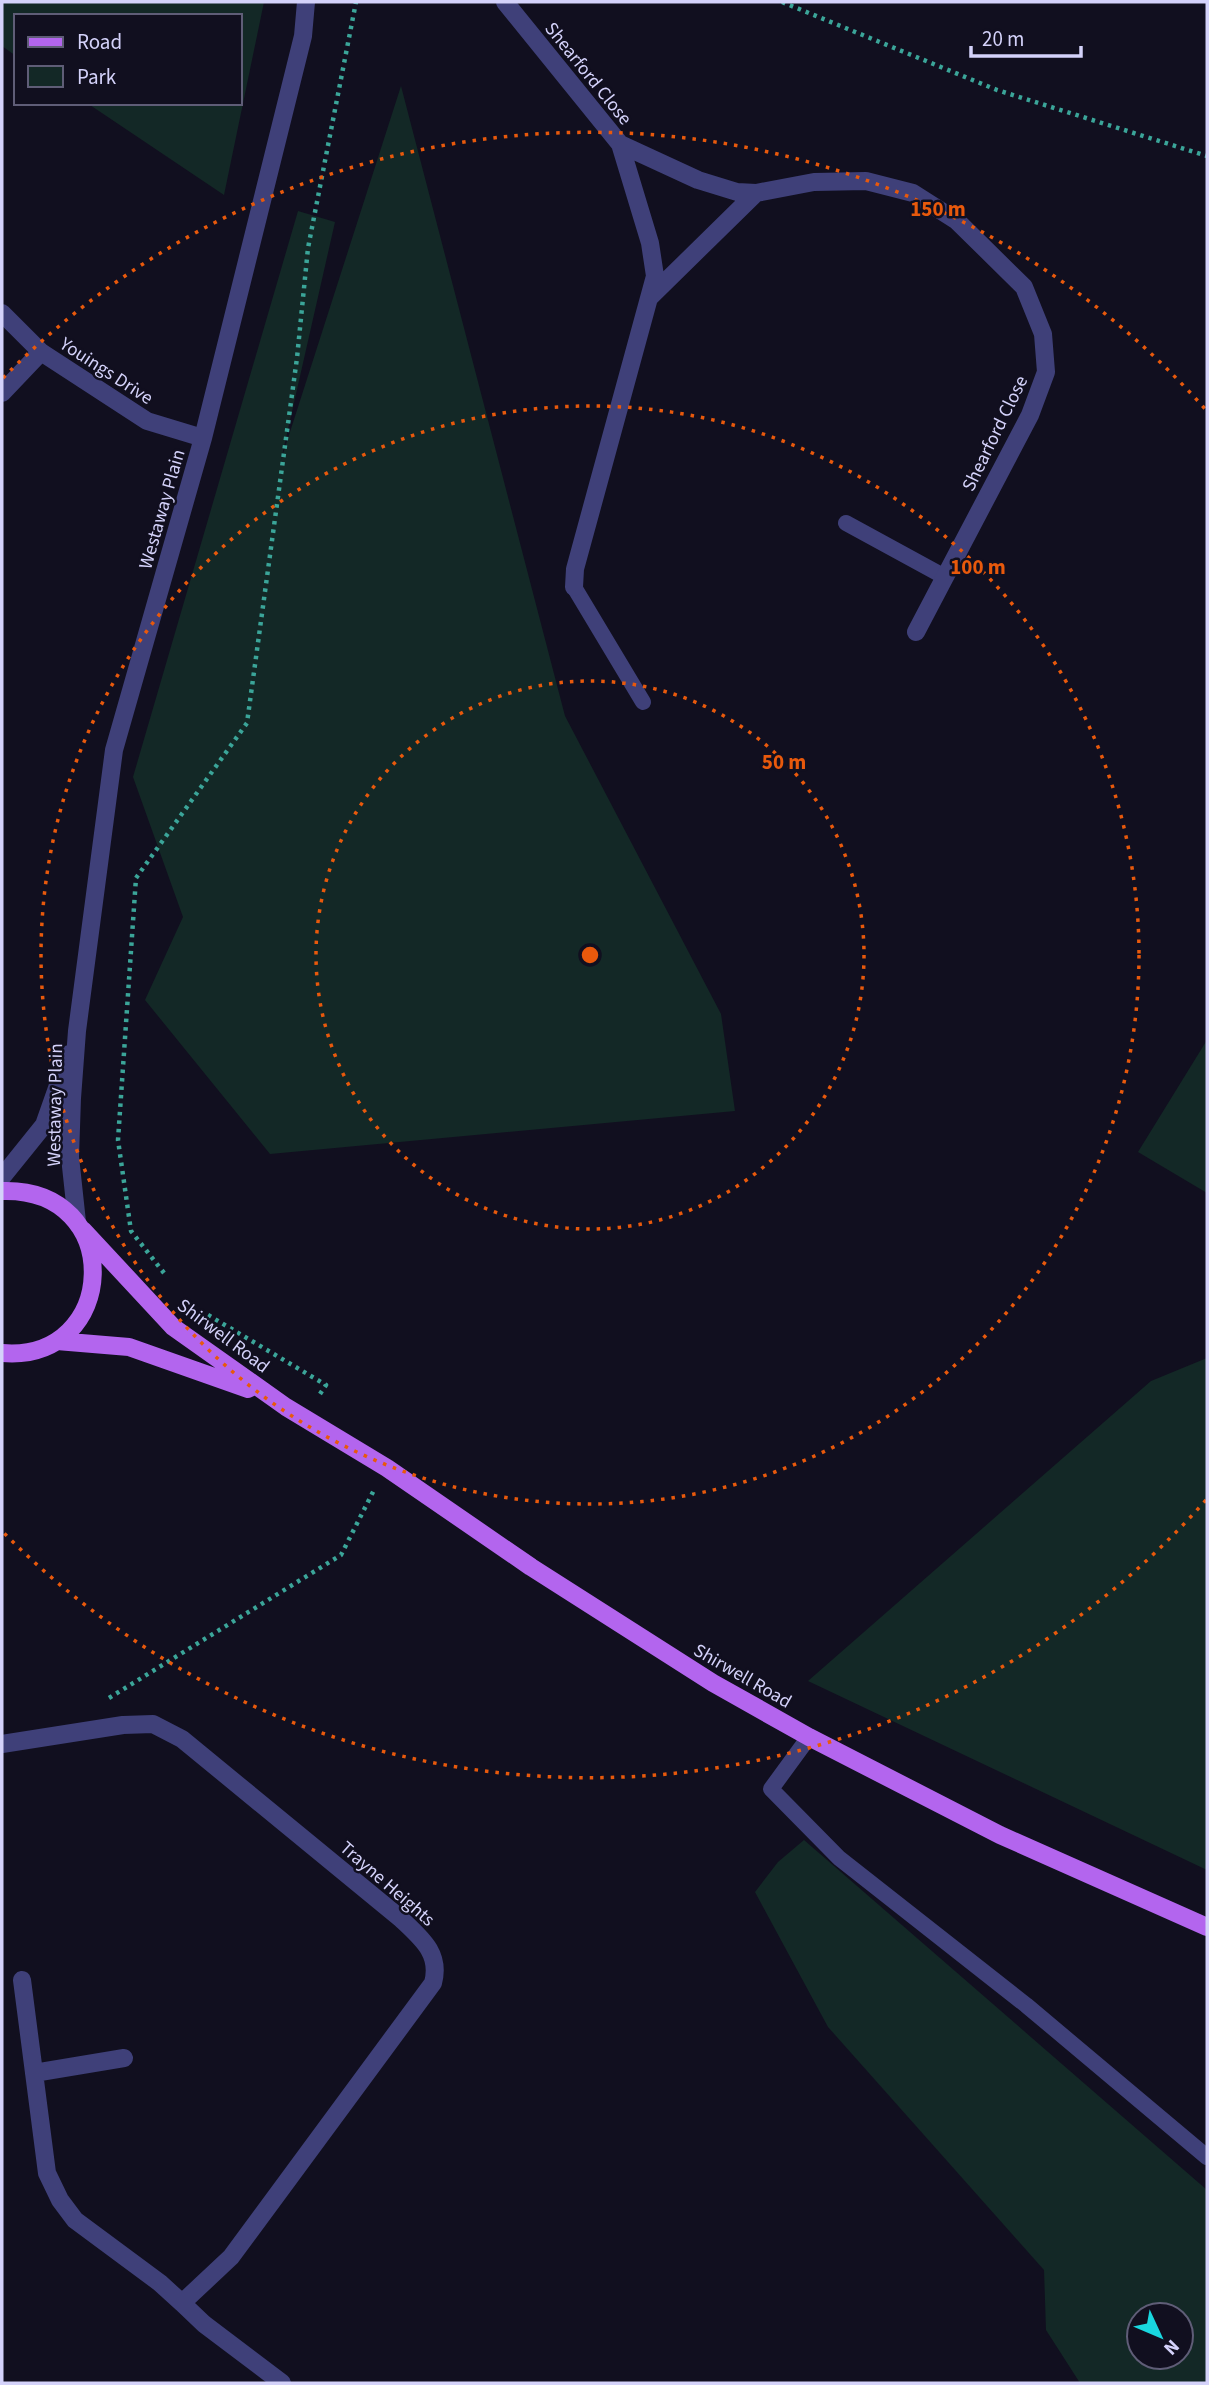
<svg xmlns="http://www.w3.org/2000/svg" width="1209" height="2385" viewBox="0 0 1209 2385" font-family="'Source Sans 3',sans-serif">
<style>
.green{fill:#132826;fill-rule:evenodd}
.lines{fill:none;stroke-linecap:round;stroke-linejoin:round}
.path{stroke:#3ba599;stroke-width:4.5;stroke-dasharray:3.5 5;stroke-linecap:butt}
.service{stroke:#3f4079;stroke-width:16}
.minor{stroke:#3f4079;stroke-width:18}
.primary{stroke:#b365ee;stroke-width:18}
.ring{fill:none;stroke:#e8590c;stroke-width:3.5;stroke-dasharray:3.5 7}
.labels{text-anchor:middle;stroke-width:5;stroke-linejoin:round;paint-order:stroke}
.street-label{font-size:19px;fill:#d4d2fa;stroke:#110f1f}
.centre{fill:#e8590c;stroke:#110f1f;stroke-width:3.5}
.ring-label{font-size:21px;text-anchor:middle;font-weight:bold;fill:#e8590c;stroke:#110f1f;stroke-width:5;stroke-linejoin:round;paint-order:stroke}
</style>
<rect width="100%" height="100%" fill="#110f1f"/>
<path class="green" d="M2,2H264L224,195L87,103H240V16H16V56L2,46Z
M401,86L565,716L721,1014L735,1111L270,1154L145,1000L183,917L133,777L298,211L335,222L281,460Z
M1207,1040V1193L1138,1152Z
M1207,1358V1870L808,1681L1151,1381Z
M804,1840L1207,2190V2383H1080L1046,2330L1044,2270L828,2027L755,1892L778,1862ZM1181,2315V2357H1139V2315Z"/>
<g class="lines">
<path class="path" d="M782,2L997,90L1207,156
M164,1273L131,1231L118,1140L136,878L247,723L297,358L308,248L356,2
M208,1315L326,1385L318,1397
M109,1698L341,1555L374,1490"/>
<path class="service" d="M846,523L945,577
M574,587L643,702
M809,1737L771,1789L839,1858L1026,2005L1207,2157"/>
<path class="minor" d="M505,2L620,144L698,180L737,192L756,193L814,182L866,181L913,193L957,221L1024,287L1043,334L1046,372L1030,415L916,632
M650,297L756,193
M2,313L41,352L147,421L203,438
M2,393L41,352
M574,587L575,569L655,276L650,243L620,144
M2,1177L44,1125L69,1054
M77,1222L70,1157L72,1098L77,1031L114,750L203,438L303,36L306,2
M2,1744L123,1725L153,1724L182,1739L400,1918C421,1938 441,1953 433,1983L231,2257L182,2303L160,2283L75,2220L60,2200L47,2173L22,1980
M34,2073L124,2058
M182,2303L204,2324L282,2383"/>
<path class="primary" d="M2,1191C127,1187 119,1363 2,1353
M83,1230L173,1327L286,1407L387,1468L531,1567L713,1683L809,1737L1000,1835L1207,1927
M57,1341L129,1347L248,1389"/>
</g>
<g class="ring">
<circle cx="590" cy="955" r="274"/>
<circle cx="590" cy="955" r="549"/>
<path d="M1206 1500A823 823 0 0 1 3 1532M3 378A823 823 0 0 1 1206 410"/>
</g>
<g class="labels">
<g class="street-label">
<text transform="translate(589 73) rotate(51)" y="7">Shearford Close</text>
<text transform="translate(107 370) rotate(33)" y="7">Youings Drive</text>
<text transform="translate(994 433) rotate(-64)" y="7">Shearford Close</text>
<text transform="translate(161 509) rotate(-74)" y="7">Westaway Plain</text>
<text transform="translate(54 1105) rotate(-89)" y="7">Westaway Plain</text>
<text transform="translate(224 1335) rotate(37)" y="7">Shirwell Road</text>
<text transform="translate(743 1675) rotate(30)" y="7">Shirwell Road</text>
<text transform="translate(388 1883) rotate(41)" y="7">Trayne Heights</text>
</g>
</g>
<circle cx="590" cy="955" r="10" class="centre"/>
<g class="ring-label">
<text x="938" y="216">150 m</text>
<text x="978" y="574">100 m</text>
<text x="784" y="769">50 m</text>
</g>
<rect width="1209" height="2385" fill="none" stroke="#d4d2fa" stroke-width="7"/>
<rect x="14" y="14" width="228" height="91" fill="#110f1f" stroke="#5f5d77" stroke-width="2"/>
<rect x="28" y="37" width="35" height="10" fill="#b365ee" stroke="#5f5d77" stroke-width="2"/>
<text x="77" y="49" font-size="21" fill="#d4d2fa">Road</text>
<rect x="28" y="66" width="35" height="21" fill="#132826" stroke="#5f5d77" stroke-width="2"/>
<text x="77" y="84" font-size="21" fill="#d4d2fa">Park</text>
<g transform="translate(1160 2336) rotate(134)"><circle r="33" fill="#110f1f" stroke="#5f5d77" stroke-width="2"/>
<path d="M0-5L12 26L0 18L-12 26Z" fill="#19d7df"/>
<text y="-10" font-size="19" font-weight="bold" text-anchor="middle" fill="#d4d2fa">N</text>
</g>
<path d="M971 46v10h110v-10" fill="none" stroke="#d4d2fa" stroke-width="3.5"/>
<text x="982" y="46" font-size="21" fill="#d4d2fa" stroke="#110f1f" stroke-width="5" paint-order="stroke">20 m</text>
</svg>
